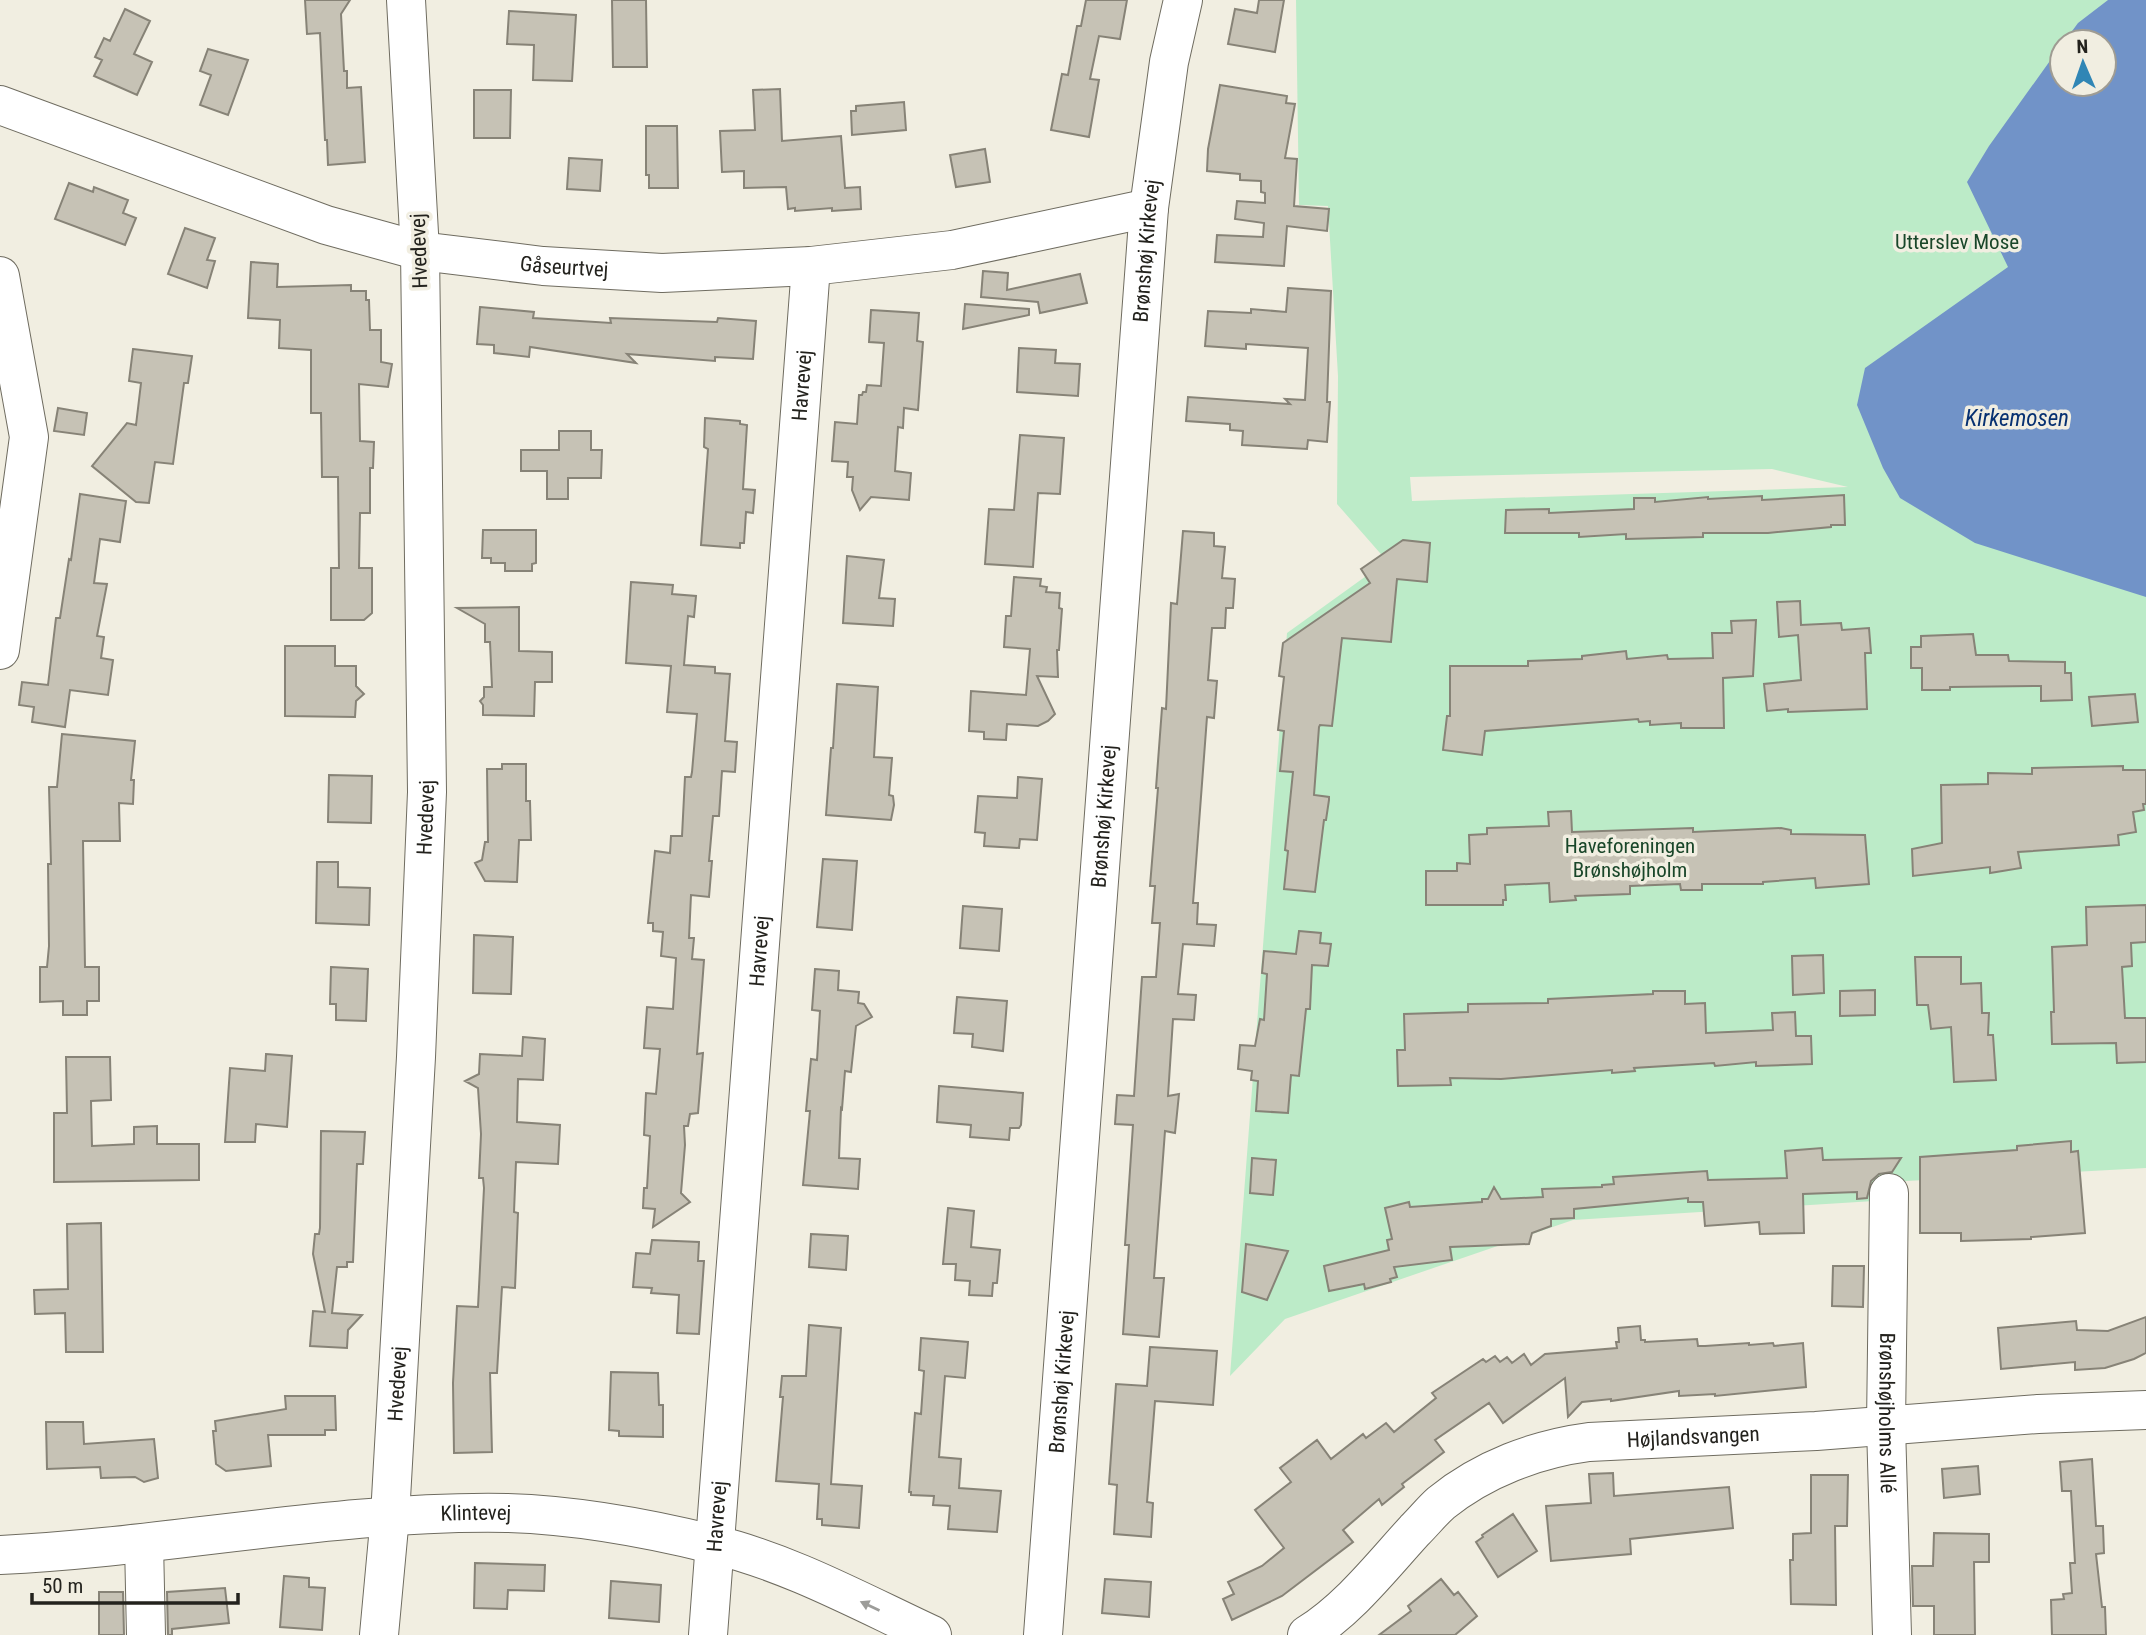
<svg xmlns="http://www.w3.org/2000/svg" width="2146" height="1635" viewBox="0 0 2146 1635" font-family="'Roboto Condensed',sans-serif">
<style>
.green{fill:#bcebc8;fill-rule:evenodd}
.water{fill:#7193c8}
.building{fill:#c6c2b5;stroke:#878377;stroke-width:2}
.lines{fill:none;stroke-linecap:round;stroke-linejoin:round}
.minor-casing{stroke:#6f6c60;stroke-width:40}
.minor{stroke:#fff;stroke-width:38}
.oneway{fill:#9c9c99}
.labels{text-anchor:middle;stroke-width:7;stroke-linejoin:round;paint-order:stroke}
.park-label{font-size:21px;fill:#194629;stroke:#f1eee1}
.street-label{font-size:21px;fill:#23221d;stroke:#f1eee1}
.water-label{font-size:23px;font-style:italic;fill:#073171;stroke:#f1eee1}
</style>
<rect width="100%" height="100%" fill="#f1eee1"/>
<path class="green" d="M1296,0H2146V1168L1888,1182L1874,1201L1573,1220L1285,1319L1230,1376L1287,633L1387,561L1337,504L1338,376L1328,206L1299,205ZM2062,42H2104V84H2062ZM1772,469L1848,487L1412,501L1410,477Z"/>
<path class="water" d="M2108,0H2146V597L1975,543L1900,498L1883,468L1857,405L1865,368L2008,267L1967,182L1989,146L2062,44V84H2104V42H2064L2078,23Z"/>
<path class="building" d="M305,0H350L341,14L344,71H347V88L361,87L365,162L328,165L327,140H325L320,33L307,34Z
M612,0H646L647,67H613Z
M1086,0H1127L1120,39L1099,36L1090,79L1099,80L1089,137L1051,130L1062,74L1068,75L1077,26H1081Z
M1259,0H1284L1275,52L1228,44L1235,9L1257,13Z
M125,9L150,21L134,54L152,62L137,95L94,76L102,60L95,57L104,38L110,41Z
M509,11L576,15L572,81L533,80L534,45L507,44Z
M208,49L248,60L228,115L200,105L211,75L200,71Z
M1220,85L1287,96L1286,103L1295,104L1285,158L1297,159L1294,206L1329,209L1327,231L1287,226L1284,266L1215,262L1217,235L1263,237L1264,223L1235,219L1237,201L1265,203V193L1261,192V181L1240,180V174L1207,171L1208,149Z
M780,89L782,141L841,136L845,188L860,187L861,209L832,211V208L795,211V208L788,209L786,187L744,188V171L722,172L720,131L755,130L753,90Z
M474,90H511L510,138H474Z
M904,102L906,130L852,135L851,111H856V106Z
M646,126H677L678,188H649V175H646Z
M985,149L990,182L956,187L950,155Z
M569,158L602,160L600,191L567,189Z
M69,183L93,192L94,187L128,200L123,213L136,218L125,245L55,219Z
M185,228L215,238L207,260L215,261L207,288L168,274Z
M251,262L278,264L277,287L351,285V291H366V300H369L370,330H381V362L392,364L388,387L359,384L360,441L374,442L373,468H370V513H360L359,568H372V613L364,620H331V568H339L338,477H322L321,413H311V350L279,348L280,320L248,318Z
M983,271L1008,273L1007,290L1080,274L1087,303L1040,313L1038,302L981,297Z
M1288,288L1331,291L1327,402H1330L1327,442L1308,440L1307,449L1242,445L1243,431L1230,430V424L1186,421L1188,397L1290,404L1285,399L1305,400L1308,348L1246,344V349L1205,346L1208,311L1251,313V309L1286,312Z
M965,304L1029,309V315L963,329Z
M480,307L534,312L533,318L611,323L610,318L717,322L718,318L756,321L753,359L715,357V361L627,354L636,363L530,347L529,357L494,353V345L477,344Z
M871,310L919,313L917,341L923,342L918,410L904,408L903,428L898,427L895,471L911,473L909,500L871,497L860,510L852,490L853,477H847L848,462L832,461L835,422L857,424L859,395H862L863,392H866L867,385L881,386L884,343L869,342Z
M1019,348L1056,350L1055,363L1080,364L1078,396L1017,392Z
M133,349L192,356L188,383H184L173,464L155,462L149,503L136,502L92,466L127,423L136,425L141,383L129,381Z
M58,408L87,413L84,435L54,431Z
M705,418L740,421V424L747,425L743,489L755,490L753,513L746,512L744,543H740V548L701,545L708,449L704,447Z
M559,431H591V450H602L601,478H568V499H547V471H521V450H559Z
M1020,435L1064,438L1060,494L1038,493L1033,567L985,564L989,509L1014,510Z
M80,494L126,501L120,542L100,539L94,583L107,584L97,636L104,637L101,658L113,660L108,695L70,690L65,727L32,722L34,707L19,705L22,682L48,685L56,618H60L69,559L71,560Z
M1844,495L1845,525H1831V527L1768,533H1703V537L1626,539V534L1579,537V533H1505L1506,510L1549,509V513L1634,509V498H1655V502L1708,497V499L1762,496V500Z
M483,530H536V563L532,564V571H505V563H491V558H482Z
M1183,531L1214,533V546L1225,547L1222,578L1235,579L1233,608H1226L1225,628H1212L1208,680L1217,681L1214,718L1207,717L1193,903H1198L1197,924L1216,925L1214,946L1183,944L1178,994L1196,995L1194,1020L1173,1019L1168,1096L1179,1094L1175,1133L1165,1131L1154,1278H1164L1159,1337L1123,1334L1129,1245H1125L1133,1125L1115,1124L1117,1095L1134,1096L1142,977H1156L1160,923H1152L1155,886H1150L1158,788H1156L1162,708L1166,709L1171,603L1177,604Z
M1403,540L1430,543L1427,582L1397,579L1391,642L1342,638L1332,726L1320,725L1319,727L1314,795L1329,797V800L1326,820H1324L1315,892L1284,889L1288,851L1285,850L1293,772L1280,771L1284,731L1278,730L1284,677L1279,676L1283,643L1370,583L1361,569Z
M847,556L884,560L879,598L895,599L893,626L843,623Z
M1014,577L1041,579L1040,586L1047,587L1046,592L1060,593L1059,608L1062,609L1059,650H1057L1058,677L1037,676L1055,714L1048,721L1038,726L1007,724L1006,740L984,739V732L969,731L971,691L1026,695L1030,649L1004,647L1006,616H1011Z
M631,582L673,585L672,594L696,596L694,617L688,616L684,665L715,667V673L730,674L725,741L737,742L735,772L722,771L719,816H713L709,861H712L709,897L691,895L689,938H694L692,959L704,960L697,1054L703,1053L698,1113L690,1114L688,1126H684L685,1145L681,1193L690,1202L653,1227L655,1209L643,1208L644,1188H647L650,1136L644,1135L646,1093L656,1094L660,1049L644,1048L647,1007L673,1009L676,958L661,956L663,932L653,931V923H648L655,851L670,853L671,836H682L685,777H691L692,772L697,714L667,712L671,666L626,663Z
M1800,601L1801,625L1841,623L1842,630L1869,628L1871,653H1865L1867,709L1788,712V709L1767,711L1764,684L1801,680L1798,635L1779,637L1777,602Z
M519,607V651L552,652V682H535L534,716L483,715V705L480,701L484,697V687H492L490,642H485V624L457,608Z
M1756,620L1753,676L1723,678L1724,728H1681V723L1650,725V721L1639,722L1638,719L1485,731L1482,755L1443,750L1447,716H1450V666H1528V661L1582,659V656L1626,651L1627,659L1667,655L1668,659L1713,658L1712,633H1732L1731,621Z
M1973,634L1976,655H2008L2009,661L2065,662V673H2071L2072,700L2041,701V686L1950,687V690H1922V668H1911V647H1921V636Z
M285,646H335V666H356V686L364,694L356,701L355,717L285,716Z
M837,684L878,687L874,757L892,758L889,795L893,796L894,805L891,820L826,815L831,748H833Z
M2135,694L2138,722L2092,726L2089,697Z
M62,734L135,741L131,780H134L133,804L119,803L120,841H83L85,967H99V1001H87V1015H63V1001L40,1002V967H47L49,946L48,864H51L49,787H57Z
M502,764H526V801H530L531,840H519L517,882L485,881L475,863L482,860L485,842H488L487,769H502Z
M2123,766V770H2146V804H2143L2144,810L2133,812L2136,832L2118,835L2119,845L2018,852L2021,868L1990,873V867L1913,876L1912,849L1942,843L1941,785L1988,784V773L2032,774V768Z
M329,775L372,776L371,823L328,822Z
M1018,777L1042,779L1037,840L1020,839L1019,848L984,846L985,833L975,832L978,796L1017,798Z
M1571,811L1572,832L1693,828V832L1781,828L1791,830V834L1865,835L1869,884L1816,888L1815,878L1763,882V884H1702V890H1681L1680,884L1630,886V894L1575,896L1576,900L1550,902L1549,883L1505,885L1506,900H1503V905H1426V871H1457V863L1470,864L1469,835L1487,834V828L1549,826L1548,812Z
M823,859L857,861L852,930L817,927Z
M317,862H338V887L370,888L369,925L316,923Z
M2146,905V942L2131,943L2132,966L2122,967L2125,1018H2146V1062L2117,1063L2116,1043L2052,1044L2051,1012H2054L2052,947L2087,945L2086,907Z
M963,906L1002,909L999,951L960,948Z
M1299,931L1321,933L1320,943L1331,944L1328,966L1312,965L1310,1009H1306L1299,1076L1291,1075L1288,1113L1256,1111L1258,1081L1251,1080L1252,1071L1238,1069L1240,1045L1255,1046L1260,1019L1264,1020L1267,974L1262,973L1264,951L1296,954Z
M474,935L513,937L511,994L473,993Z
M1823,955L1824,993L1793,995L1792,956Z
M1915,957H1961V984L1981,983L1982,1013H1989L1988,1035H1993L1996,1080L1954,1082L1951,1027L1931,1029L1928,1005H1917Z
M331,967L368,969L366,1021L336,1020V1004H330Z
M815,969L839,971L838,990L859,992L858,1003L864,1004L872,1017L856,1026L851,1072L845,1071L842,1109L841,1108L839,1158L860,1159L858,1189L803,1185L810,1111H806L811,1059L817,1060L820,1011L812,1010Z
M1875,990V1015L1840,1016V991Z
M1653,991H1685V1004L1705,1003L1706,1033L1773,1030L1772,1013L1795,1012L1796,1036H1811L1812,1064L1756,1066V1062L1715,1066L1714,1063L1634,1068L1635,1071L1612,1073V1070L1501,1079L1450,1078L1451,1085L1398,1086L1397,1050H1405L1404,1014L1468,1012V1004L1548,1003V999L1653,994Z
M957,997L1007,1001L1003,1051L972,1047L973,1034L954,1033Z
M523,1037L545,1039L543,1080L518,1079L517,1122L560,1125L558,1164L516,1162L514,1212L518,1213L515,1288L502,1287L497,1373H490L492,1452L454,1453L453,1383L457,1306L478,1307L484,1188L483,1178H479L481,1134L478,1088L465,1081L479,1074L480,1054L522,1056Z
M266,1054L292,1056L287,1127L256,1124L255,1142H225L230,1068L265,1071Z
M66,1057H110L111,1100L91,1101L92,1146L134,1144V1127L157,1126V1144H199V1180L54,1182V1113H67Z
M939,1086L1023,1093L1021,1125L1019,1128H1010L1009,1140L970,1137L971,1125L937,1122Z
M321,1131L365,1132L363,1164H357L353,1262H347V1267H337L332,1313L362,1315L348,1330L347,1348L310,1346L313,1311L325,1312L313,1254L315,1234H319L320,1228Z
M2071,1141V1152L2078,1151L2085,1233L2031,1237V1239L1961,1241V1233H1920V1157L2017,1150V1146Z
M1822,1148L1823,1160L1901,1158L1892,1172L1879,1174L1871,1181L1867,1198L1857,1199V1192L1803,1194L1804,1233L1760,1234L1759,1222L1705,1226L1703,1202H1688V1198L1574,1209V1218L1551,1219V1226L1532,1233L1529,1244L1450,1247L1452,1260L1394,1267L1397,1277L1390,1279L1391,1282L1365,1289L1364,1284L1329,1291L1324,1266L1389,1250L1387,1240L1392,1239L1385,1208L1409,1202L1410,1207L1482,1202V1199H1488L1494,1187L1501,1199L1543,1197L1542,1189L1602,1187V1185L1614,1184L1613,1177L1707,1171L1708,1180L1787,1178L1785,1151Z
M1252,1158L1276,1160L1273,1195L1250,1193Z
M948,1208L974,1211L971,1247L1000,1250L997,1283H993L992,1296L969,1295L970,1281L955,1280L956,1264H943Z
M101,1223L103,1352H66L65,1313L35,1314L34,1290L68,1289L67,1224Z
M811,1234L848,1236L846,1270L809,1267Z
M652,1240L699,1242L698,1261H704L699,1334L677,1333L679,1295L651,1293L652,1288L633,1287L636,1253L650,1254Z
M1246,1244L1288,1251L1267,1300L1242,1292Z
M1833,1266H1864L1863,1307L1832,1306Z
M2146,1317V1353L2134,1359L2105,1368L2075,1370V1362L2001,1369L1998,1328L2076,1321L2077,1330L2108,1331Z
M809,1325L841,1328L831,1484L862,1486L859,1528L822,1525V1519H817L819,1484L776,1481L783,1397H780L782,1376H806Z
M1640,1326L1641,1340H1645V1342L1697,1339L1698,1346H1705L1749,1343V1345L1773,1343L1774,1346L1803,1343L1806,1387L1715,1396V1394L1679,1396V1391L1611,1401V1399L1582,1402L1568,1417L1565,1378L1503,1423L1489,1403L1435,1440L1444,1452L1402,1484L1404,1487L1382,1505L1379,1499L1343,1530L1353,1542L1282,1596L1232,1620L1223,1599L1234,1594L1228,1582L1262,1566L1284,1548L1255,1510L1291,1482L1280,1468L1317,1440L1331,1459L1363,1434L1366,1438L1386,1423L1394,1432L1436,1398L1432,1393L1483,1359L1486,1362L1495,1356L1500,1362L1507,1357L1512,1363L1524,1354L1531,1365L1545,1354L1617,1348L1616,1342H1619L1618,1328Z
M921,1338L968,1342L965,1378L945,1376L939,1457L961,1459L959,1488L1001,1491L997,1532L948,1529L950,1506L933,1505L934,1496L911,1495V1492H909L915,1413L921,1414L924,1371L919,1370Z
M1150,1347L1217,1351L1213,1405L1155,1401L1147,1502L1153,1503L1151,1537L1114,1534L1117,1485L1109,1484L1116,1384L1147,1386Z
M611,1372L658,1373L659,1405H663V1437L619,1436V1431L609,1430Z
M285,1396H335L336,1430H325V1435H268L271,1466L226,1471L216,1464L213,1431H216L215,1421L286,1409Z
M46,1422H83L84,1444L154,1439L158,1478L144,1482L135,1477L101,1478L100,1467L47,1469Z
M2092,1459L2096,1526H2103L2104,1553L2096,1554L2102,1607H2105L2106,1635H2052L2051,1600L2064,1599L2063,1594L2072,1593L2070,1563H2075L2071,1491H2062L2060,1462Z
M1978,1466L1980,1494L1944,1498L1942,1469Z
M1613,1473L1614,1496L1729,1487L1733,1528L1630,1539L1631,1554L1551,1561L1546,1506L1591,1503L1589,1474Z
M1811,1475H1848L1847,1526H1835L1836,1605L1791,1604L1790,1560H1793V1534L1811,1533Z
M1513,1514L1537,1551L1498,1577L1476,1542L1483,1537L1482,1535Z
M1934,1533L1989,1534V1562H1974L1975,1635H1934V1606H1913L1912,1566H1933Z
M475,1563L545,1565L544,1591L508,1590L507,1609L474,1608Z
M284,1576L309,1578V1587L325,1588L322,1630L280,1627Z
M1105,1579L1151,1582L1149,1617L1102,1613Z
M1441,1579L1454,1595L1458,1592L1477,1616L1455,1635H1379L1411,1611L1408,1606Z
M611,1581L661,1585L659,1622L609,1618Z
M225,1588L229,1623L172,1629V1635H168L167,1592Z
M99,1592H123L124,1635H99Z"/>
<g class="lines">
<defs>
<g id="minor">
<path id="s1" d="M0,105L326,225L420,251L543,266L662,273L811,266L952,250L1149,208"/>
<path d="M0,276L29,437L0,650"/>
<path id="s2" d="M1889,1193L1886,1426L1892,1635"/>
<path d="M144,1543L146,1635"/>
<path id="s3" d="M0,1555C169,1547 338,1510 507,1513C574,1515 647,1528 712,1544C788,1562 861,1602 932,1635"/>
<path id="s4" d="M379,1635L390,1516L416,1057L427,792L420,251L406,0"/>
<path id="s5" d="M708,1635L811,266"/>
<path id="s6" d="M1043,1635L1149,208L1169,62L1183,0"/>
<path id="s7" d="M1307,1635C1349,1609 1382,1566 1415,1530C1424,1521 1432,1511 1441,1503C1483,1469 1536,1449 1589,1442L1816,1431L2038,1414L2146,1410"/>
</g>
</defs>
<use href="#minor" class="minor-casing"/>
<use href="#minor" class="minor"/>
</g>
<defs><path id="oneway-solid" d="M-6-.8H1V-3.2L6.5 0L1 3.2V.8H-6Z" transform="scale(1.75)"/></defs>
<use class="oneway" href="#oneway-solid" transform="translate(870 1606) rotate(-155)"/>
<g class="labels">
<g class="park-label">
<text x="1957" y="249">Utterslev Mose</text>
<text x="1630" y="853">Haveforeningen<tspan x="1630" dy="24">Brønshøjholm</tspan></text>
</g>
<g class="street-label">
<text transform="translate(419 251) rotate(-92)" y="7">Hvedevej</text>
<text dy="7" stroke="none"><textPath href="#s6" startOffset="1388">Brønshøj Kirkevej</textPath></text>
<text dy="7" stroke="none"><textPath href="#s1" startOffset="590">Gåseurtvej</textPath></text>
<text dy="7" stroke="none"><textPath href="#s5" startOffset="1253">Havrevej</textPath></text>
<text dy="7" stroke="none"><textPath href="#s6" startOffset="821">Brønshøj Kirkevej</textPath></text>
<text dy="7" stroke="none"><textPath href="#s4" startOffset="819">Hvedevej</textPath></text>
<text dy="7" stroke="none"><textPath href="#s5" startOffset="686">Havrevej</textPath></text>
<text dy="7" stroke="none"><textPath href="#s6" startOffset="254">Brønshøj Kirkevej</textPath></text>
<text dy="7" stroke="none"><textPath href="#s4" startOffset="252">Hvedevej</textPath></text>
<text dy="7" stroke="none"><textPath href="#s2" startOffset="220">Brønshøjholms Allé</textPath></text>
<text dy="7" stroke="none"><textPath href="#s7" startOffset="455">Højlandsvangen</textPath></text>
<text dy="7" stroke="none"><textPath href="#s3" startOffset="478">Klintevej</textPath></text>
<text dy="7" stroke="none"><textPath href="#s5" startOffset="119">Havrevej</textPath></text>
</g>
<g class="water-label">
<text x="2017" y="426">Kirkemosen</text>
</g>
</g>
<g transform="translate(2083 63) rotate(358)"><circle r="33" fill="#f1eee1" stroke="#9f9c93" stroke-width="2"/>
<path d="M0-5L12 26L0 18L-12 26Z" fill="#3086b5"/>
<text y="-10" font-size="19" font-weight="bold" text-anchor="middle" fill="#23221d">N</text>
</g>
<path d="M32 1593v10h206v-10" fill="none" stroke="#23221d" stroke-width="3.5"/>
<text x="42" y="1593" font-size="21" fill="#23221d" stroke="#f1eee1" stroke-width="5" paint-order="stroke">50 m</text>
</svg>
